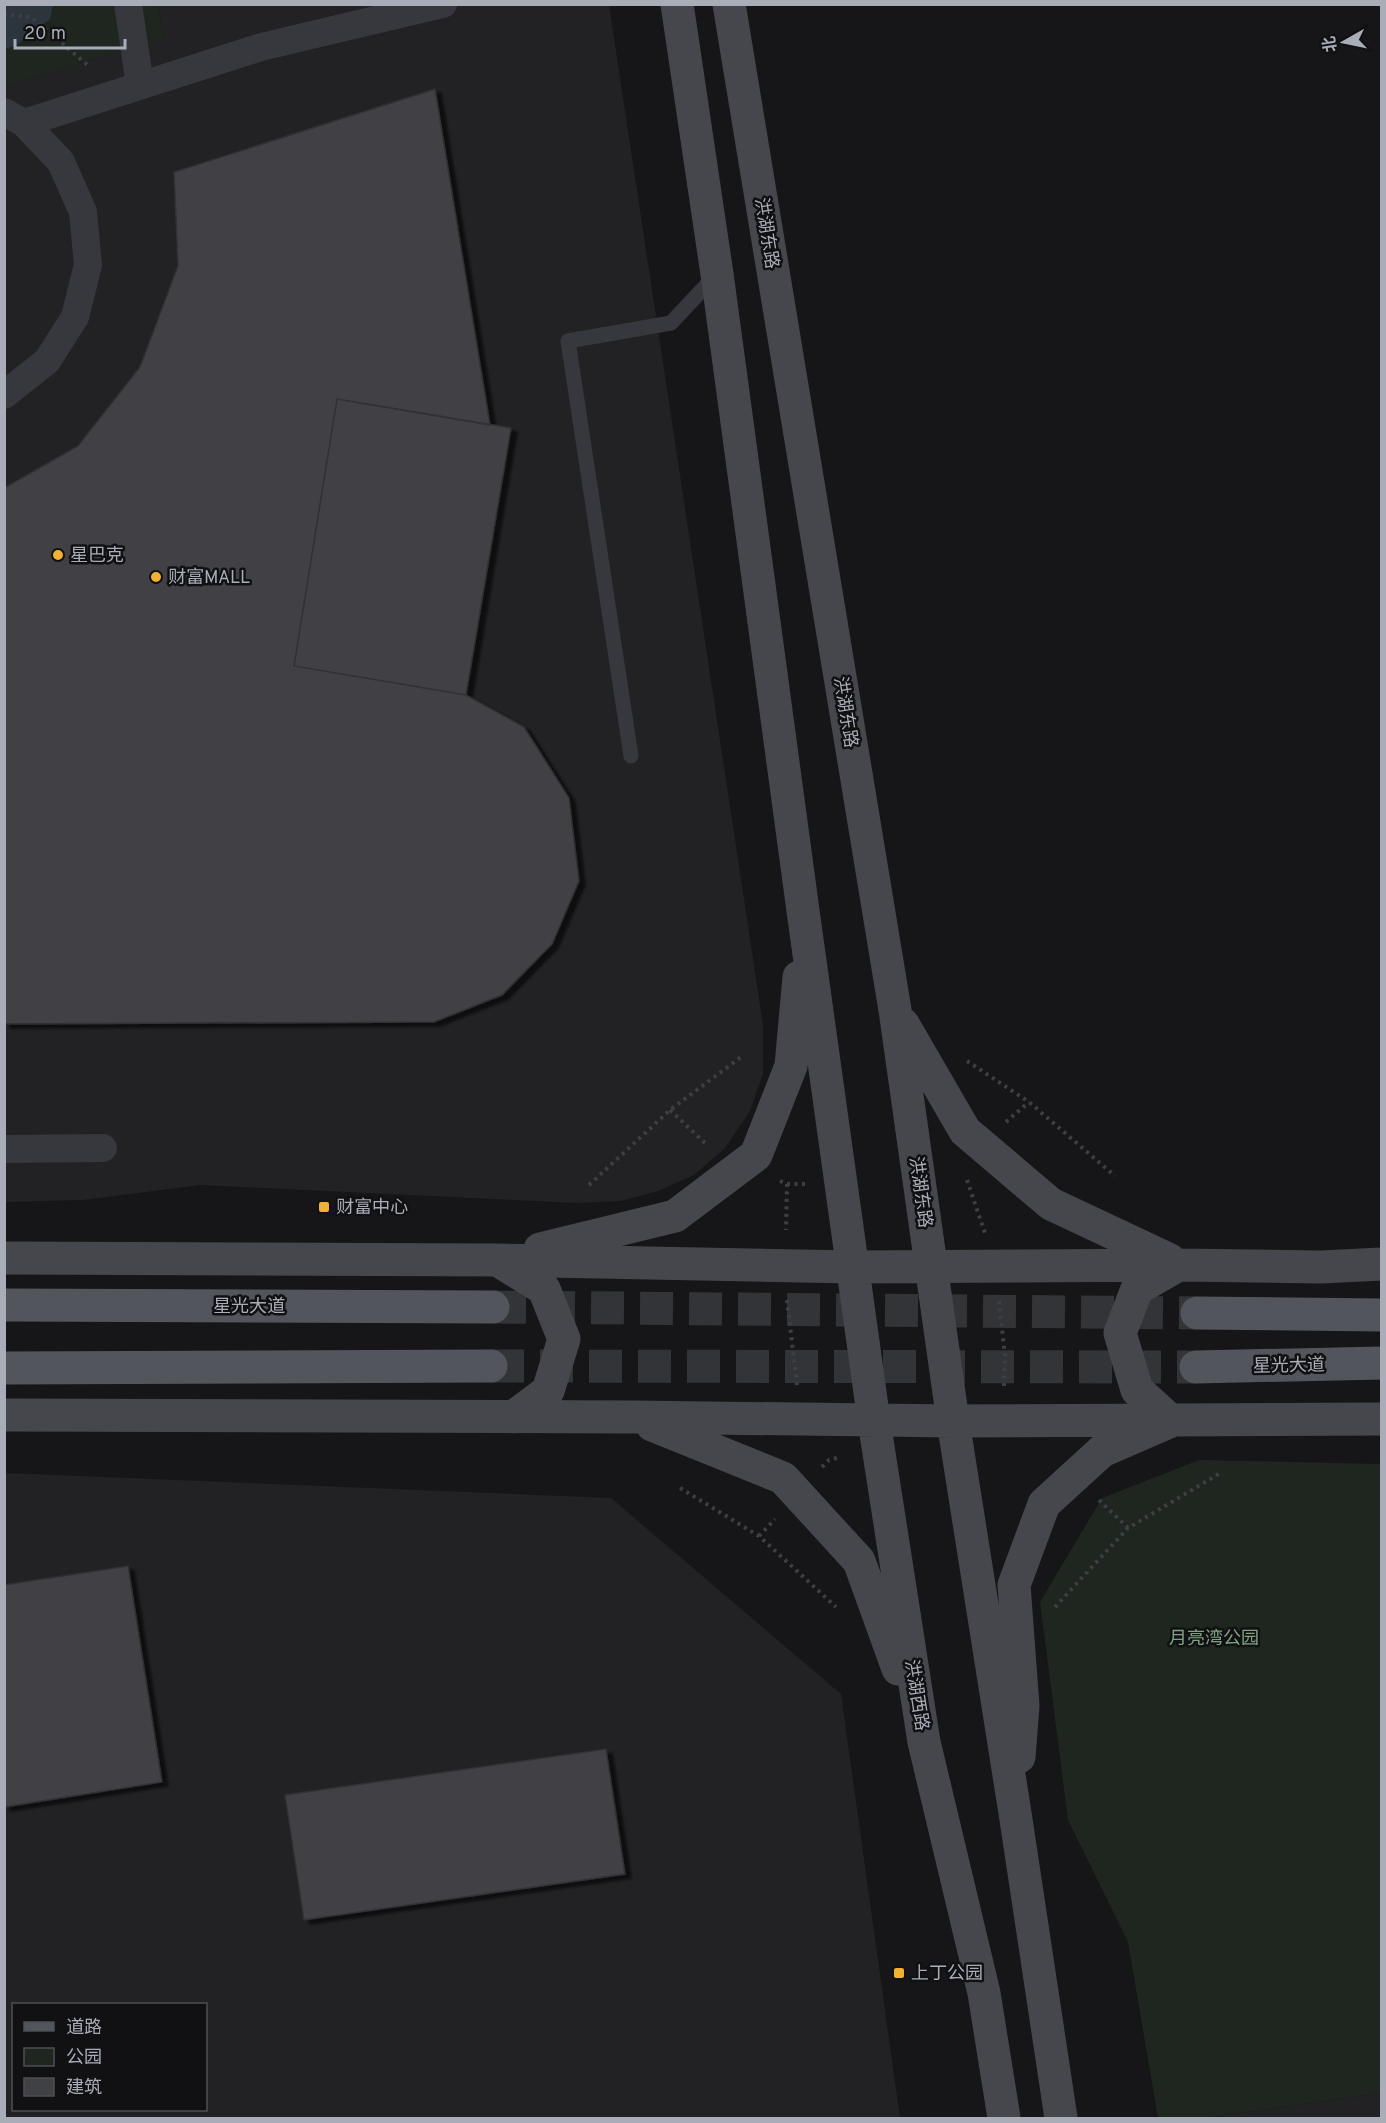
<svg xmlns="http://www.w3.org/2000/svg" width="1386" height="2123" viewBox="0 0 1386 2123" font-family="Overpass,'Noto Sans SC',sans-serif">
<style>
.built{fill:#222225;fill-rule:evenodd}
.green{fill:#1e261f}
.water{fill:#2c353c}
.building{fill:#404145;stroke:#303034;stroke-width:1.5;filter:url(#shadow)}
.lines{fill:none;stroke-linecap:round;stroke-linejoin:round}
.primary-tunnel{stroke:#333438;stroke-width:33;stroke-dasharray:33 16;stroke-linecap:butt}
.path{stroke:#3d3f44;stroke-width:4;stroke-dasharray:3 4.5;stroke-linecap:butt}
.lane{stroke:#37383d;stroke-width:15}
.street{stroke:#37383d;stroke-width:28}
.secondary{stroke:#45474d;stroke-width:33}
.primary{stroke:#53555c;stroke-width:33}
.poi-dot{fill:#f2b134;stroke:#111113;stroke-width:2}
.labels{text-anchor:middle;stroke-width:5;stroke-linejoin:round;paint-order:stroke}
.street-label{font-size:18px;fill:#a8adb8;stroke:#111113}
.poi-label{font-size:18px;fill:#a8adb8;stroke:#111113;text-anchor:start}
.park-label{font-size:18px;fill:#7fa381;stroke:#111113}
</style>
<defs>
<filter id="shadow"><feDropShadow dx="6" dy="4" stdDeviation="1.5" flood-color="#0009"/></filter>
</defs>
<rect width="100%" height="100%" fill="#161618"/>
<path class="built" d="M158,5H609L763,1025V1073L750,1111L725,1148L694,1175L658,1191L621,1201L576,1203L201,1185L83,1200L5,1202L4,86L164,38Z
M5,1473L611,1498L841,1694L900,2118H5ZM14,2004H206V2110H14Z
M1381,2093V2118H1204Z"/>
<path class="green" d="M5,5H158L164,38L5,86Z
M1199,1460L1381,1464V2093L1204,2118H1158L1128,1942L1068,1820L1040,1602L1102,1498Z"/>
<path class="water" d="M5,4H53V5L50,19L17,45L5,49Z"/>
<path class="building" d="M435,89L490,425L337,399L294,666L466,695L524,727L569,798L579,881L552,944L502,995L434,1022L4,1024V488L78,446L140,367L178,266L174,172Z
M337,399L511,428L466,695L294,666Z
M128,1566L162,1782L4,1807V1585Z
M606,1749L625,1874L304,1920L285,1795Z"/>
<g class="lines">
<path class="primary-tunnel" d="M493,1307L1197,1313
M491,1366L1196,1367"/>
<path class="path" d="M4,14L31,17L90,67
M967,1061L1029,1102L1115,1176
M670,1110L704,1142L709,1145
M1006,1122L1029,1102
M967,1180L985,1233
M780,1181L787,1184L786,1230
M787,1184H807
M589,1185L670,1110L741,1057
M787,1300L797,1385
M999,1301L1005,1356L1004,1386
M822,1467L829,1460L841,1457
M680,1488L759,1536L836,1607
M1099,1500L1128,1528
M759,1536L775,1519
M1055,1607L1128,1528L1222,1472"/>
<path class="lane" d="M631,756L568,341L671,323L715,276"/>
<path class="street" d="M128,4L140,85
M4,112L24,123L61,162L83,212L88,265L75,317L47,361L4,395
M24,123L261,47L443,4
M4,1149L103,1148"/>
<path class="secondary" d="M677,4L717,274L804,918L874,1421L924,1742L984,1993L1004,2118
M729,4L895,1010L953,1421L1015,1813L1061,2118
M903,1024L965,1131L1051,1204L1170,1260
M540,1249L675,1216L756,1155L791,1066L799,977
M4,1258L497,1260L853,1267L1180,1265L1321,1267L1382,1264
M499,1261L544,1289L564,1339L548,1391L513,1417
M4,1415L634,1417L953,1421L1382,1419
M652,1425L783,1478L859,1561L898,1669
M1019,1757L1023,1706L1014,1585L1044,1504L1102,1451L1171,1421L1137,1390L1120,1333L1137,1289L1177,1266"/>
<path class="primary" d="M4,1305L493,1307
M1197,1313L1382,1315
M1196,1367L1382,1363
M4,1368L491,1366"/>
</g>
<g class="poi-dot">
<circle cx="58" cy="555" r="6"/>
<circle cx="156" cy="577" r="6"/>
<rect x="318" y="1201" width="12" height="12" rx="3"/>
<rect x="893" y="1967" width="12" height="12" rx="3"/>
</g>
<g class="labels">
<g class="street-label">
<text transform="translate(767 233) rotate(81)" y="6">洪湖东路</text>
<text transform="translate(846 712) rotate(81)" y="6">洪湖东路</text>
<text transform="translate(921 1192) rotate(82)" y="6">洪湖东路</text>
<text x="249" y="1312">星光大道</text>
<text transform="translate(1289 1365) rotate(-1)" y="6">星光大道</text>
<text transform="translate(917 1695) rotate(81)" y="6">洪湖西路</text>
</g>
<g class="poi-label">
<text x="70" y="561">星巴克</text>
<text x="168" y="583">财富MALL</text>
<text x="336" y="1213">财富中心</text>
<text x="911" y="1979">上丁公园</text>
</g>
<g class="park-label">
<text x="1214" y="1644">月亮湾公园</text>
</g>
</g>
<rect width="1386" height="2123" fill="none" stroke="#a8adb8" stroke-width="12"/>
<rect x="12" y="2003" width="195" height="108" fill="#111113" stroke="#4d4f55" stroke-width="1.5"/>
<rect x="24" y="2022" width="30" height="9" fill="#53555c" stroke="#4d4f55" stroke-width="1.5"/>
<text x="66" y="2033" font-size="18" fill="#a8adb8">道路</text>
<rect x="24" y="2048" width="30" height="18" fill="#1e261f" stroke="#4d4f55" stroke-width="1.5"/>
<text x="66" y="2063" font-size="18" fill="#a8adb8">公园</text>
<rect x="24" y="2078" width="30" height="18" fill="#404145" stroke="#4d4f55" stroke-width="1.5"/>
<text x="66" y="2093" font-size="18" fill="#a8adb8">建筑</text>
<g transform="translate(1344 42) rotate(261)" stroke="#111113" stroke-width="4.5" paint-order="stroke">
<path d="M0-4.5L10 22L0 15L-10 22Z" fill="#a8adb8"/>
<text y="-9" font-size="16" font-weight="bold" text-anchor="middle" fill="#a8adb8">北</text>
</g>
<path d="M15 39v9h110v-9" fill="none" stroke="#a8adb8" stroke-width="3"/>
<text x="24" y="39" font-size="18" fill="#a8adb8" stroke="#111113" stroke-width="4.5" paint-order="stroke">20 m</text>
</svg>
